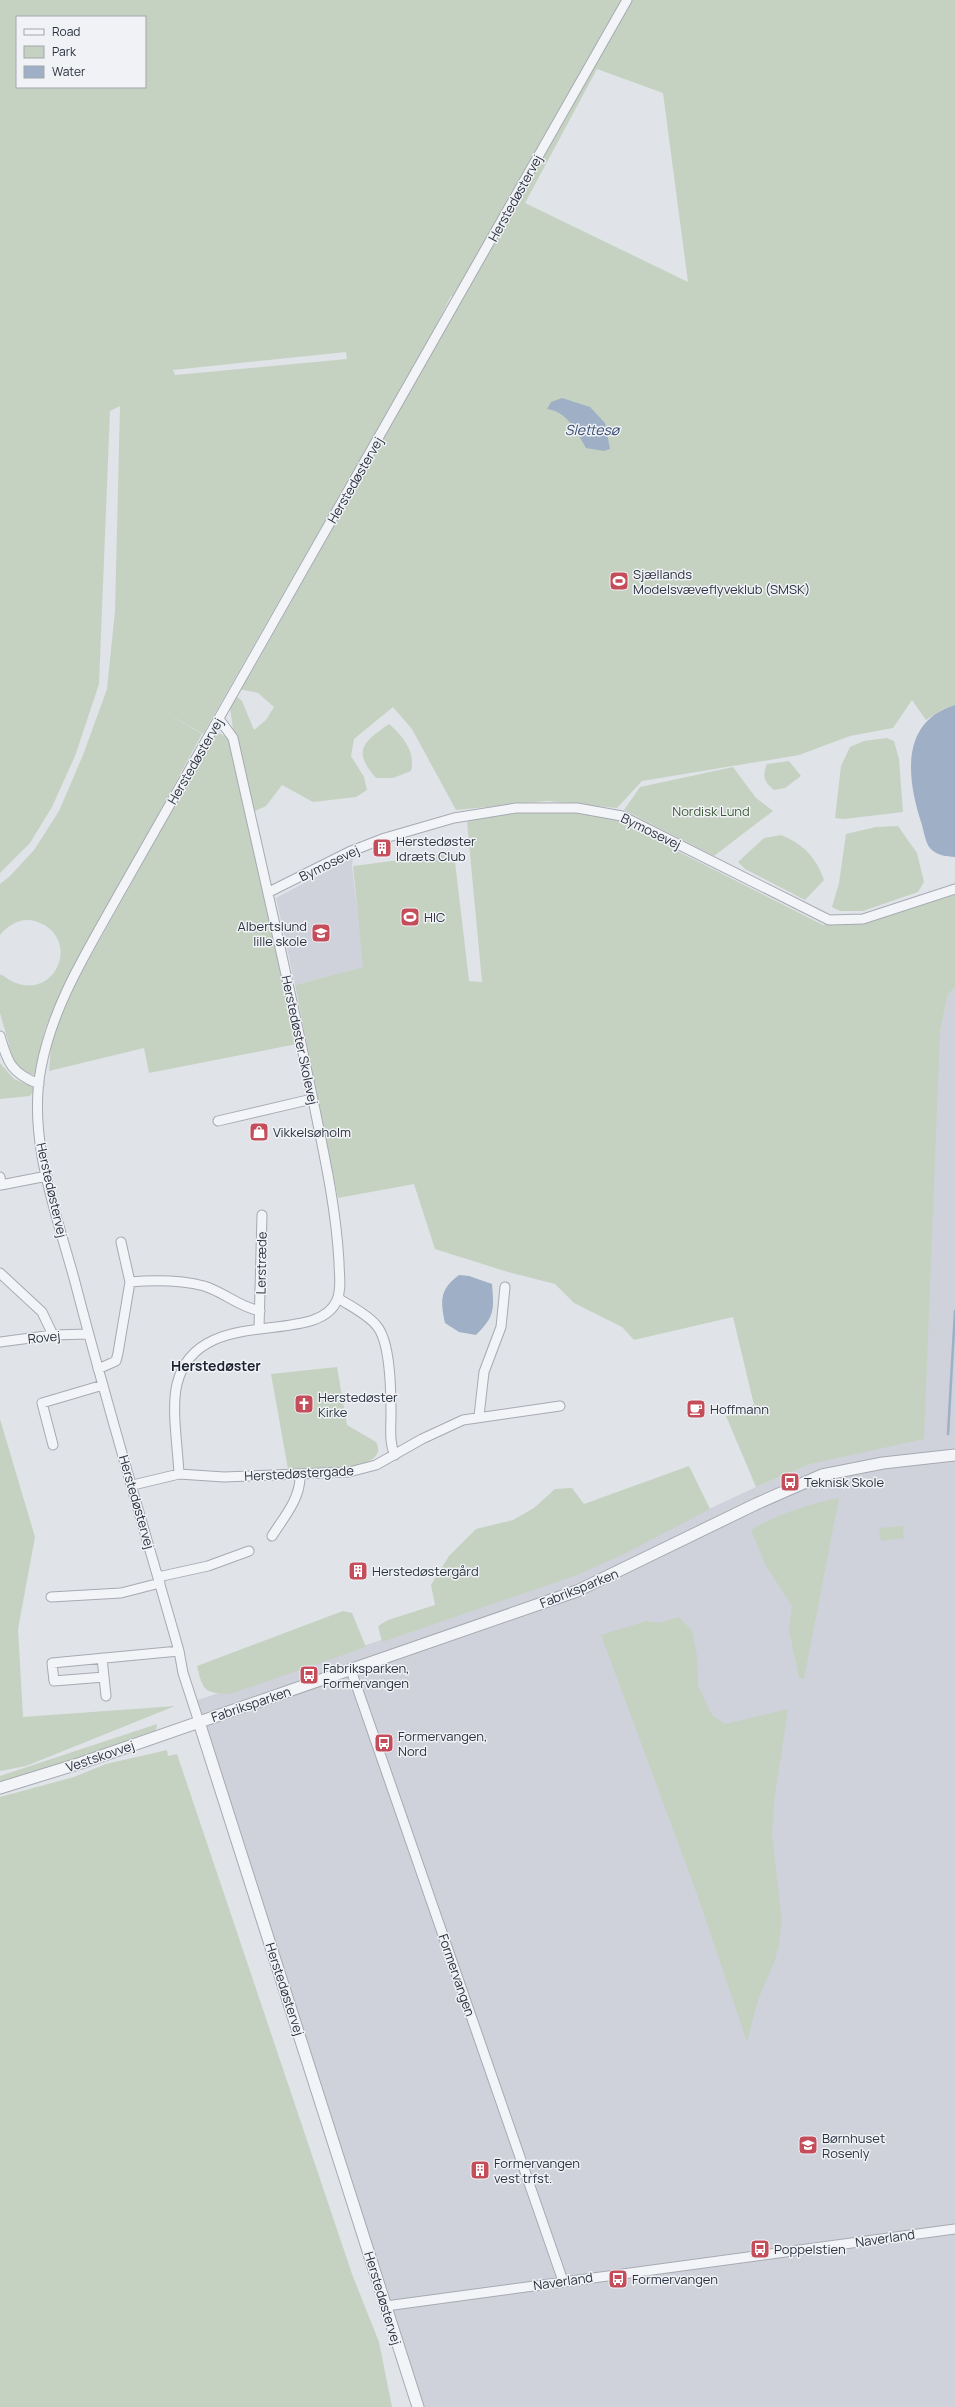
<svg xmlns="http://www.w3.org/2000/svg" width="955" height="2407" viewBox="0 0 955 2407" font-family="Manrope,sans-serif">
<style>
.built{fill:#cfd2da}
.green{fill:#c5d2c2;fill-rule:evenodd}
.water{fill:#9eafc6}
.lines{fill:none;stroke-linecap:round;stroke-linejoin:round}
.stream{stroke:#9eafc6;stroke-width:2.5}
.minor-casing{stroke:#a6aab2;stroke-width:11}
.tertiary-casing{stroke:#a6aab2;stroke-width:13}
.minor{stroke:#f3f4f7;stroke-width:9}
.tertiary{stroke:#f3f4f7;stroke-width:11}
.labels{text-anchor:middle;stroke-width:3;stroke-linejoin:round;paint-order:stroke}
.street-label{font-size:13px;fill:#2a313f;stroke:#f0f2f6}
.poi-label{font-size:13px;fill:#2a313f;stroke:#f0f2f6;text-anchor:start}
.park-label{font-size:13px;fill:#3d5a38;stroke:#f0f2f6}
.water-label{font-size:14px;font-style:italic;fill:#374d70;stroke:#f0f2f6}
.neighbourhood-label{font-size:14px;font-weight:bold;fill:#1c2230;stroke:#f0f2f6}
</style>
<rect width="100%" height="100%" fill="#e0e3e8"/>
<path class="built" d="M353,857L352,866L364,967L295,985L276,898Z
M955,987V2407H422L188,1703L361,1647L576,1571L756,1487L824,1458L940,1032L948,995Z"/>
<path class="green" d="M0,0H955V705L943,709L926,720L912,700L893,728L850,736L799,755L642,781L617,808L547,801L456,810L412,729L393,707L354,739L351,756L364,777L367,790L356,797L313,802L282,785L266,806L253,812L234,736L230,708L236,696L242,701L254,730L266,720L274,707L258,693L239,689L251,673L464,296H451L435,328L203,734L159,709L202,734L61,992L45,1029L35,1075L22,1071L13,1059L0,1013V976L1,974C50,1014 88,938 35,921C21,917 8,925 0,935V884L10,876L34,850L59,811L83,755L107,689L115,611L120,406L110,411L99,684L75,756L52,807L30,843L0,873ZM17,17H145V87H17ZM597,69L663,93L688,282L525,203ZM346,352L347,359L175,375L173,370Z
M389,724C403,736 416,752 411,771L393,778H376C352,751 363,742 389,724Z
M219,733L228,738L266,899L297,1044L149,1073L144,1048L49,1071L52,1036L69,995L212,739Z
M887,738L894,741L899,759L903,812L844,819L835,818L841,766L850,747L864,741Z
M789,761L801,776L785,788L774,790C764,782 762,776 767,764Z
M733,767L756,798L773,811L714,856L624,810L640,787Z
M578,812L618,821L823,925L955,890V987L948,995L940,1032L924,1439L810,1464L756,1487L726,1416L754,1405L733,1317L634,1340L622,1327L574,1303L555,1284L508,1272L435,1249L414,1184L338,1198L295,985L363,967L353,866L454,853L469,981L482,982L467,822L473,819L518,813Z
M898,826L917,853L924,882L918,892L863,911H840L832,907L839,883L846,834L876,827Z
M781,835C803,844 816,857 824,880L805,900L745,869L738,862L764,838Z
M0,1063L14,1079L36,1088L30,1096L0,1099Z
M337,1367L347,1425L376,1442C393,1474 305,1468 288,1469L271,1374Z
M0,1419L35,1537L18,1629L23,1717L175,1706L26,1766L0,1771Z
M689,1466L710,1509L626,1553L577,1575L382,1642L378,1626L388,1620L435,1605L431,1585L449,1556L476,1529L513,1520L534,1508L555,1489L572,1488L584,1504Z
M839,1498L804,1679L799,1678L789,1630L792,1606L766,1566L751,1530C778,1514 808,1504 839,1498Z
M903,1526L904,1538L881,1541L879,1528Z
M343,1611L352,1613L366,1647L230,1694C204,1693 203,1691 197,1666Z
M679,1617L692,1631L697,1656L698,1685L712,1715L725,1724L788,1709L774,1802L772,1836L782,1920L779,1945L775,1960L758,2000L747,2042L697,1894L601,1635L647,1621L659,1623Z
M157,1724L156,1730L22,1777L0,1782V1776Z
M167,1750L168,1756L177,1754L352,2274L379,2342L392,2407H0V1797L74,1777L106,1764Z"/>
<path class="water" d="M562,398L590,407L605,423L610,449L604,451L586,448C576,431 568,412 547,409L551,402Z
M955,705V857C946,856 939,856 932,850C926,846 924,832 922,825C907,780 899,722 955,705Z
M459,1275L469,1276L492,1284C494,1310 495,1316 476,1335L459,1332L445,1323C440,1300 440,1289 459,1275Z"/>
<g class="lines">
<path class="stream" d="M948,1434L955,1311"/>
<defs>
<path id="minor" d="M269,892L349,852L385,838L454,818L516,808H577L622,816L829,920L863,919L955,889
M0,1036C8,1063 11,1073 39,1084
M218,1121L312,1099
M0,1177L1,1185L47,1176
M0,1273L42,1312L53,1335
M130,1282C153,1280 181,1280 204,1286C224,1292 239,1307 260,1311
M338,1298C350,1306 367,1314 376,1325C391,1341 391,1393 391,1415C391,1429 389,1443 395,1455
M259,1328L262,1215
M0,1342L53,1335L88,1334
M98,1369L116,1361L118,1353L130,1282L121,1242
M479,1416L484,1372L501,1327L505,1287
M53,1445L42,1403L103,1385
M179,1474C178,1449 171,1408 177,1384C197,1302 318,1348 337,1300C342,1288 339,1274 339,1262C336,1207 324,1154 313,1100C288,979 260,859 233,738L219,719
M133,1485L179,1474L224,1477L349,1472L376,1465L422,1439L463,1420L560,1406
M272,1536C284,1517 301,1498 300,1475
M158,1577L208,1566L249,1551
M51,1597L121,1593L160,1583
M102,1658L106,1696
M351,1670L563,2281
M104,1677L54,1681L52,1663L179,1651
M199,1722L183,1673L179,1651C144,1528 107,1406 75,1282C57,1215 27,1139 41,1068C53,1004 88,950 119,894L627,0
M386,2306L955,2229"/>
<path id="tertiary" d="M199,1722L418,2407
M0,1788L81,1763L577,1591L756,1504L822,1475L883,1463L955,1455"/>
</defs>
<use href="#minor" class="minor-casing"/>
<use href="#tertiary" class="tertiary-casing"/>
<use href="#minor" class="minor"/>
<use href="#tertiary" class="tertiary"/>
</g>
<defs>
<symbol id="stadium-square" viewBox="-11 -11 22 22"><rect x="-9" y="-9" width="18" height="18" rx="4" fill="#c54d59" stroke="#f0f2f6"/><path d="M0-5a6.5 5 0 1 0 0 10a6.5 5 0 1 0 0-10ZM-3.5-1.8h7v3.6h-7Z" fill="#fff"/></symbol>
<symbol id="building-square" viewBox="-11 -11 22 22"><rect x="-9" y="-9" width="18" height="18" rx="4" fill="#c54d59" stroke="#f0f2f6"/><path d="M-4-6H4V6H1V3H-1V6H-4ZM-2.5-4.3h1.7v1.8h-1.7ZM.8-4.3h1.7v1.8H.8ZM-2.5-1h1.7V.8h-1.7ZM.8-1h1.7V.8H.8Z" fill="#fff"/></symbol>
<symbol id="school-square" viewBox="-11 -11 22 22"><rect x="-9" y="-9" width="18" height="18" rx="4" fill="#c54d59" stroke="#f0f2f6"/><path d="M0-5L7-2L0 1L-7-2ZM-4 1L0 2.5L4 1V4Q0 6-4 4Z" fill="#fff"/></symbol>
<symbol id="shop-square" viewBox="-11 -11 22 22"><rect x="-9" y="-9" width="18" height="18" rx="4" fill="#c54d59" stroke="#f0f2f6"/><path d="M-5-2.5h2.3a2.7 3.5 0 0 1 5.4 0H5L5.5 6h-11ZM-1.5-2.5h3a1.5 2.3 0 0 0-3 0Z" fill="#fff"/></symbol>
<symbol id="church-square" viewBox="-11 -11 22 22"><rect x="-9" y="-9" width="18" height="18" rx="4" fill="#c54d59" stroke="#f0f2f6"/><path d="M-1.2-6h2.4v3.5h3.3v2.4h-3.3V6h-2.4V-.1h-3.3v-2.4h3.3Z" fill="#fff"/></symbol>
<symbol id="cafe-square" viewBox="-11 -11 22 22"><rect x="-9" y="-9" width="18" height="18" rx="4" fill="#c54d59" stroke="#f0f2f6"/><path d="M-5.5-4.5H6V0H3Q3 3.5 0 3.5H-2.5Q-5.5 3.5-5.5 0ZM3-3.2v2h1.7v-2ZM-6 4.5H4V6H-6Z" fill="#fff"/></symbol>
<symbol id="bus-square" viewBox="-11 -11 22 22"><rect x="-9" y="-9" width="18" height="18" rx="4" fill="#c54d59" stroke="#f0f2f6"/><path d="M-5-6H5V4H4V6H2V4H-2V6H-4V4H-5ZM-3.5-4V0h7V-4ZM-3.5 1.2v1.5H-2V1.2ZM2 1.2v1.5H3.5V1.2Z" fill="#fff"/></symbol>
</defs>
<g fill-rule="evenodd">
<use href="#stadium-square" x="608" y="570" width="22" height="22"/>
<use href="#building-square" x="371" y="837" width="22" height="22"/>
<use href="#stadium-square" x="399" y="906" width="22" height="22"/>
<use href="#school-square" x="310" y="922" width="22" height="22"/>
<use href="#shop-square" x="248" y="1121" width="22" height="22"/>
<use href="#church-square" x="293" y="1393" width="22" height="22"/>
<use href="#cafe-square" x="685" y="1398" width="22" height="22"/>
<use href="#bus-square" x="779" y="1471" width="22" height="22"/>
<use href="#building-square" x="347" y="1560" width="22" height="22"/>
<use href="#bus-square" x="298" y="1664" width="22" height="22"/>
<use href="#bus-square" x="373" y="1732" width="22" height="22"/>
<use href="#school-square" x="797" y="2134" width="22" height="22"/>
<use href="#building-square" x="469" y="2159" width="22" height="22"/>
<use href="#bus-square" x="749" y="2238" width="22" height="22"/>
<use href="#bus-square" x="607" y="2268" width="22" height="22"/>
</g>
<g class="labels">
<g class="street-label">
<text transform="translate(515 198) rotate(-61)" y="5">Herstedøstervej</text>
<text transform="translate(355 480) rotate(-60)" y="5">Herstedøstervej</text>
<text transform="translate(195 761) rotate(-60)" y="5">Herstedøstervej</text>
<text transform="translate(651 831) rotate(26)" y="5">Bymosevej</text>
<text transform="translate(329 863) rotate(-26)" y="5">Bymosevej</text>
<text transform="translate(300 1040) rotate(78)" y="5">Herstedøster Skolevej</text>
<text transform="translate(52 1190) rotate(77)" y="5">Herstedøstervej</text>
<text transform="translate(261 1263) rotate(-89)" y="5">Lerstræde</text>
<text transform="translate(44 1337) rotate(-6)" y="5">Rovej</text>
<text transform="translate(299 1473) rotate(-3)" y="5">Herstedøstergade</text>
<text transform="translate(137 1502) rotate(74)" y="5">Herstedøstervej</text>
<text transform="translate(579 1588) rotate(-22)" y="5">Fabriksparken</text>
<text transform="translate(251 1704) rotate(-19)" y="5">Fabriksparken</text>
<text transform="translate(100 1756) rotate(-19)" y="5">Vestskovvej</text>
<text transform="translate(457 1975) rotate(71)" y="5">Formervangen</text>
<text transform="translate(285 1989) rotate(72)" y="5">Herstedøstervej</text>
<text transform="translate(885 2238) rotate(-8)" y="5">Naverland</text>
<text transform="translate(563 2281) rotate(-8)" y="5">Naverland</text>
<text transform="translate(383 2298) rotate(73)" y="5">Herstedøstervej</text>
</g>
<g class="poi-label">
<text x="633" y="579">Sjællands<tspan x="633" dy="15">Modelsvæveflyveklub (SMSK)</tspan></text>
<text x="396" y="846">Herstedøster<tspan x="396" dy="15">Idræts Club</tspan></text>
<text x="424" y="922">HIC</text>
<text x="307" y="931" text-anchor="end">Albertslund<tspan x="307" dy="15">lille skole</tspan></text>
<text x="273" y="1137">Vikkelsøholm</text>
<text x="318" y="1402">Herstedøster<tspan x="318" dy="15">Kirke</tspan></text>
<text x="710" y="1414">Hoffmann</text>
<text x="804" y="1487">Teknisk Skole</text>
<text x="372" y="1576">Herstedøstergård</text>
<text x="323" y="1673">Fabriksparken,<tspan x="323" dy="15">Formervangen</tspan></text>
<text x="398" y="1741">Formervangen,<tspan x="398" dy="15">Nord</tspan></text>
<text x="822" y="2143">Børnhuset<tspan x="822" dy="15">Rosenly</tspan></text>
<text x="494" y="2168">Formervangen<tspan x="494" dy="15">vest trfst.</tspan></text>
<text x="774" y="2254">Poppelstien</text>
<text x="632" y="2284">Formervangen</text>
</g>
<g class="park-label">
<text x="711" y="816">Nordisk Lund</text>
</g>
<g class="water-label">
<text x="592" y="435">Slettesø</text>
</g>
<g class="neighbourhood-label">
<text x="216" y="1371">Herstedøster</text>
</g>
</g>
<rect x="16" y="16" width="130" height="72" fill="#f0f2f6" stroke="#a1a5ad"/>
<rect x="24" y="29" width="20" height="6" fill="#f3f4f7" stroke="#a1a5ad"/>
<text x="52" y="36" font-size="12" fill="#2a313f">Road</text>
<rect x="24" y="46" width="20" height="12" fill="#c5d2c2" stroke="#a1a5ad"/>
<text x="52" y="56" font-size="12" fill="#2a313f">Park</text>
<rect x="24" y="66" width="20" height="12" fill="#9eafc6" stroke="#a1a5ad"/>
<text x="52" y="76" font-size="12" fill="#2a313f">Water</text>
</svg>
